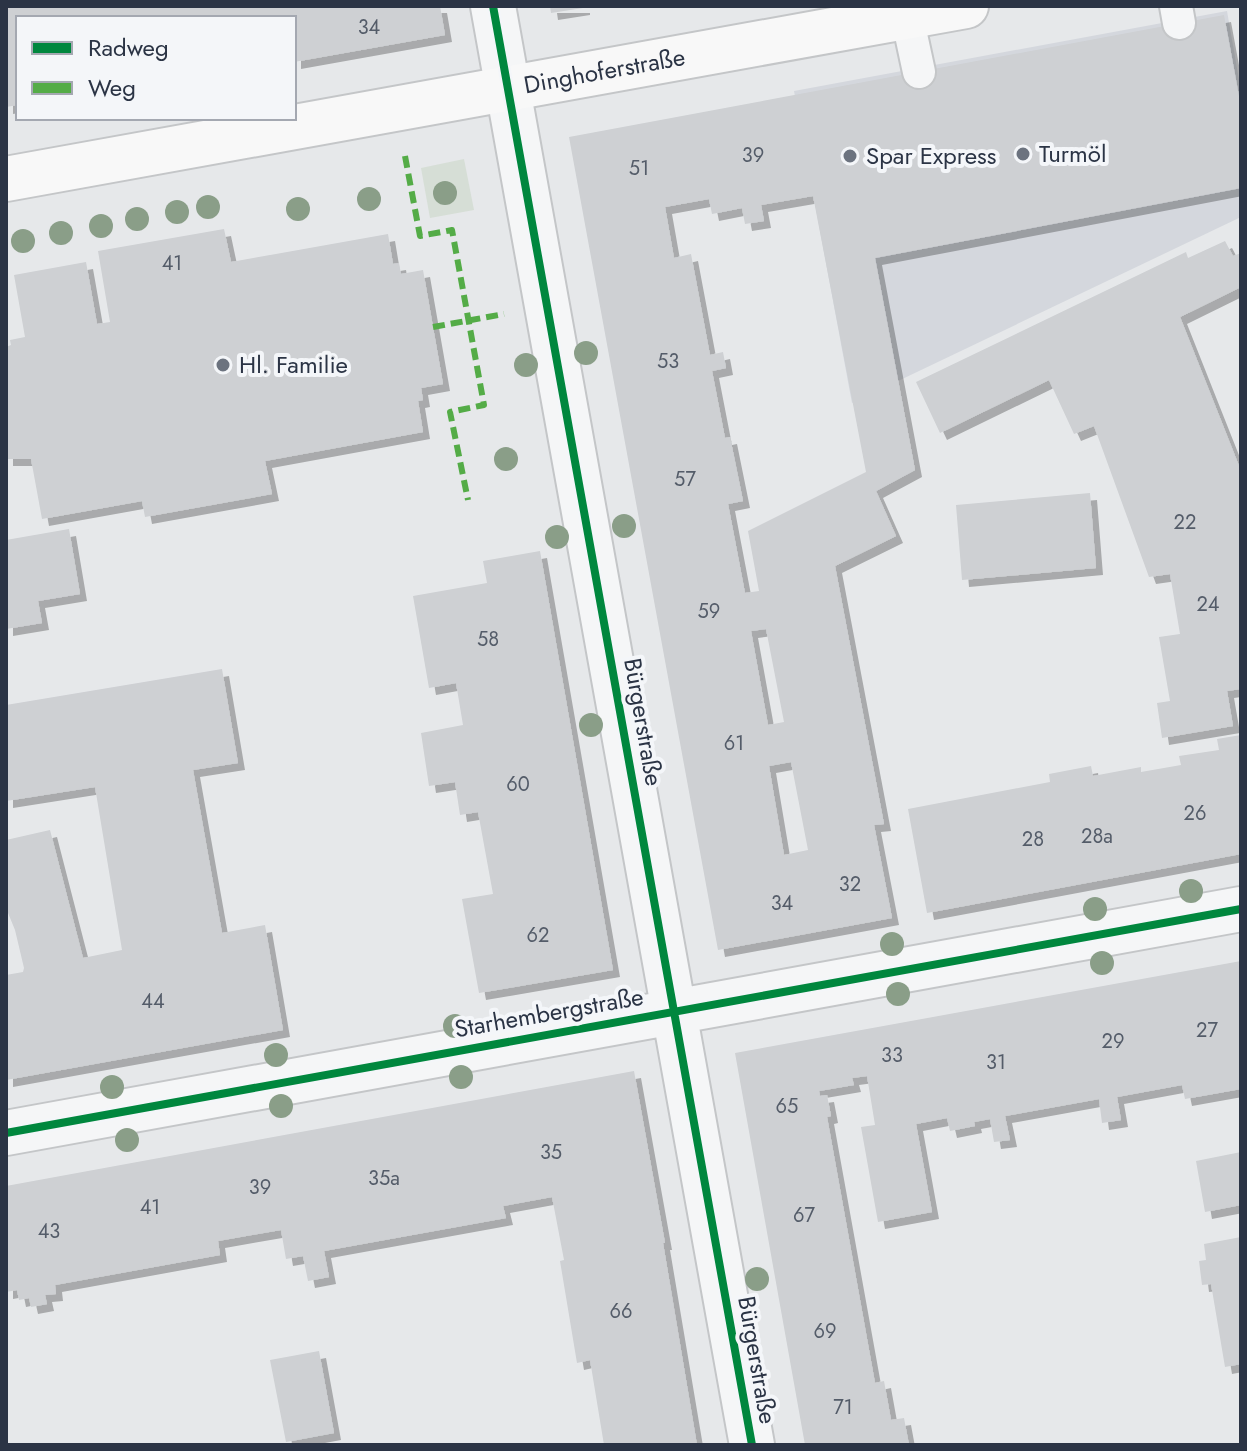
<svg xmlns="http://www.w3.org/2000/svg" width="1247" height="1451" viewBox="0 0 1247 1451" font-family="Jost,sans-serif">
<style>
.built{fill:#d4d7dd}
.green{fill:#d6ded6}
.building{fill:#ced0d3;fill-rule:evenodd;filter:url(#shadow)}
.lines{fill:none;stroke-linecap:round;stroke-linejoin:round}
.lane-casing{stroke:#c4c6c8;stroke-width:36}
.street-casing{stroke:#c4c6c8;stroke-width:48}
.secondary-casing{stroke:#c4c6c8;stroke-width:48}
.lane{stroke:#f5f6f7;stroke-width:32}
.street{stroke:#f5f6f7;stroke-width:44}
.secondary{stroke:#f8f8f8;stroke-width:44}
.quiet{stroke:#54ac47;stroke-width:6;stroke-dasharray:12 6;stroke-linecap:butt}
.cycleway-casing{stroke:#f4f6f9;stroke-width:13}
.cycleway{stroke:#00873e;stroke-width:8}
.tree{fill:#8a9e88}
.poi-dot{fill:#6c737f;stroke:#f4f6f9;stroke-width:3}
.labels{text-anchor:middle;stroke-width:8;stroke-linejoin:round;paint-order:stroke}
.number-label{font-size:20px;fill:#545c69}
.street-label{font-size:24px;fill:#2b3445;stroke:#f4f6f9}
.poi-label{font-size:24px;fill:#2b3445;stroke:#f4f6f9;text-anchor:start}
</style>
<defs>
<filter id="shadow"><feDropShadow dx="7" dy="7" stdDeviation="0" flood-color="#0004"/></filter>
</defs>
<rect width="100%" height="100%" fill="#e6e8ea"/>
<path class="built" d="M1227,11L1241,91V217L852,403L794,91Z"/>
<path class="green" d="M464,159L474,210L430,218L421,168Z"/>
<path class="building" d="M6,6H440L445,35L294,62V18H18V105L6,107Z
M550,6H583V8L551,13Z
M1224,15L1241,107V188L875,258L915,470L876,491L896,536L835,566L884,824L874,825L892,918L718,950L569,137ZM813,196L866,472L748,531L759,591L745,593L728,504L743,501L730,437L725,438L712,371L726,368L723,352L710,355L691,254L674,258L665,207L709,199L712,214L742,208L745,224L764,221L761,205ZM766,629L784,722L768,725L751,631ZM791,762L808,850L784,855L769,766Z
M224,229L231,262L388,234L393,264L399,263L401,274L423,270L443,384L421,388L423,400L418,401L423,432L265,461L272,494L145,517L142,501L42,519L31,459H6V347L11,345L10,340L25,337L14,275L86,262L97,324L110,322L98,251Z
M1225,241L1233,256L1241,253V287L1180,317L1241,471V689L1227,691L1233,726L1162,738L1157,703L1170,701L1159,637L1180,634L1170,574L1149,577L1094,426L1074,434L1049,380L940,433L916,382L1186,252L1188,258Z
M1090,493L1096,568L962,580L956,505Z
M69,529L80,594L38,601L42,623L6,629V540Z
M540,551L613,970L479,993L462,899L493,894L478,812L460,815L455,782L429,786L421,733L463,725L456,683L429,688L413,596L487,583L483,561Z
M222,669L238,763L193,770L222,933L265,925L283,1030L6,1080V975L23,972L24,968L15,930L6,908V840L50,830L83,958L122,950L95,787L6,801V705Z
M1241,735V854L927,913L908,809L1050,782L1049,774L1091,766L1093,776L1141,767V772L1181,765L1179,756L1219,750L1217,739Z
M1241,961V1089L1185,1099L1182,1085L1117,1097L1121,1120L1102,1123L1099,1099L1005,1116L1010,1140L994,1142L990,1119L974,1122L975,1126L950,1131L947,1118L916,1124L932,1212L878,1222L861,1127L875,1125L867,1076L852,1078L854,1085L819,1091L820,1096L827,1095L831,1116L827,1117L875,1383L884,1381L891,1420L904,1418L909,1445H805L735,1053Z
M634,1071L665,1243H663L697,1445H604L590,1360L577,1363L560,1261L564,1260L552,1197L503,1206L506,1218L324,1251L329,1277L308,1281L303,1256L286,1259L281,1230L218,1241L220,1255L55,1285L56,1294L45,1295L47,1304L31,1307L29,1298L19,1300L17,1290L6,1292V1186Z
M1241,1152V1205L1205,1212L1196,1161Z
M1241,1237V1364L1225,1367L1211,1284L1202,1285L1199,1261L1206,1260L1204,1244Z
M319,1351L334,1433L286,1442L270,1360Z"/>
<g class="lines">
<defs>
<path id="lane" d="M1176,6L1179,23
M907,16L919,72"/>
<path id="street" d="M493,6L752,1445
M6,1133L1241,909"/>
<g id="secondary">
<path id="s1" d="M6,179L966,6"/>
</g>
</defs>
<use href="#lane" class="lane-casing"/>
<use href="#street" class="street-casing"/>
<use href="#secondary" class="secondary-casing"/>
<use href="#lane" class="lane"/>
<use href="#street" class="street"/>
<use href="#secondary" class="secondary"/>
<path class="quiet" d="M405,156L420,236L452,230L484,405L450,412L468,500
M433,327L504,314"/>
<defs>
<path id="cycleway" d="M493,6L752,1445
M6,1133L1241,909"/>
</defs>
<use href="#cycleway" class="cycleway-casing"/>
<use href="#cycleway" class="cycleway"/>
</g>
<g class="tree">
<circle cx="445" cy="193" r="12"/>
<circle cx="369" cy="199" r="12"/>
<circle cx="208" cy="207" r="12"/>
<circle cx="298" cy="209" r="12"/>
<circle cx="177" cy="212" r="12"/>
<circle cx="137" cy="219" r="12"/>
<circle cx="101" cy="226" r="12"/>
<circle cx="61" cy="233" r="12"/>
<circle cx="23" cy="241" r="12"/>
<circle cx="586" cy="353" r="12"/>
<circle cx="526" cy="365" r="12"/>
<circle cx="506" cy="459" r="12"/>
<circle cx="624" cy="526" r="12"/>
<circle cx="557" cy="537" r="12"/>
<circle cx="591" cy="725" r="12"/>
<circle cx="1191" cy="891" r="12"/>
<circle cx="1095" cy="909" r="12"/>
<circle cx="892" cy="944" r="12"/>
<circle cx="1102" cy="963" r="12"/>
<circle cx="898" cy="994" r="12"/>
<circle cx="455" cy="1026" r="12"/>
<circle cx="276" cy="1055" r="12"/>
<circle cx="461" cy="1077" r="12"/>
<circle cx="112" cy="1087" r="12"/>
<circle cx="281" cy="1106" r="12"/>
<circle cx="127" cy="1140" r="12"/>
<circle cx="757" cy="1279" r="12"/>
</g>
<g class="poi-dot">
<circle cx="1023" cy="154" r="8"/>
<circle cx="850" cy="156" r="8"/>
<circle cx="223" cy="365" r="8"/>
</g>
<g class="labels">
<g class="number-label">
<text x="369" y="34">34</text>
<text x="753" y="162">39</text>
<text x="639" y="175">51</text>
<text x="172" y="270">41</text>
<text x="668" y="368">53</text>
<text x="685" y="486">57</text>
<text x="1185" y="529">22</text>
<text x="1208" y="611">24</text>
<text x="709" y="618">59</text>
<text x="488" y="646">58</text>
<text x="734" y="750">61</text>
<text x="518" y="791">60</text>
<text x="1195" y="820">26</text>
<text x="1097" y="843">28a</text>
<text x="1033" y="846">28</text>
<text x="850" y="891">32</text>
<text x="782" y="910">34</text>
<text x="538" y="942">62</text>
<text x="153" y="1008">44</text>
<text x="1207" y="1037">27</text>
<text x="1113" y="1048">29</text>
<text x="892" y="1062">33</text>
<text x="996" y="1069">31</text>
<text x="787" y="1113">65</text>
<text x="551" y="1159">35</text>
<text x="384" y="1185">35a</text>
<text x="260" y="1194">39</text>
<text x="150" y="1214">41</text>
<text x="804" y="1222">67</text>
<text x="49" y="1238">43</text>
<text x="621" y="1318">66</text>
<text x="825" y="1338">69</text>
<text x="843" y="1414">71</text>
</g>
<g class="street-label">
<text dy="8" stroke="none"><textPath href="#s1" startOffset="608">Dinghoferstraße</textPath></text>
<text transform="translate(643 722) rotate(80)" y="8">Bürgerstraße</text>
<text transform="translate(549 1013) rotate(-10)" y="8">Starhembergstraße</text>
<text transform="translate(757 1360) rotate(80)" y="8">Bürgerstraße</text>
</g>
<g class="poi-label">
<text x="1039" y="162">Turmöl</text>
<text x="866" y="164">Spar Express</text>
<text x="239" y="373">Hl. Familie</text>
</g>
</g>
<rect width="1247" height="1451" fill="none" stroke="#2b3445" stroke-width="16"/>
<rect x="16" y="16" width="280" height="104" fill="#f4f6f9" stroke="#a4a8b1" stroke-width="2"/>
<rect x="32" y="42" width="40" height="12" fill="#00873e" stroke="#a4a8b1" stroke-width="2"/>
<text x="88" y="56" font-size="24" fill="#2b3445">Radweg</text>
<rect x="32" y="82" width="40" height="12" fill="#54ac47" stroke="#a4a8b1" stroke-width="2"/>
<text x="88" y="96" font-size="24" fill="#2b3445">Weg</text>
</svg>
